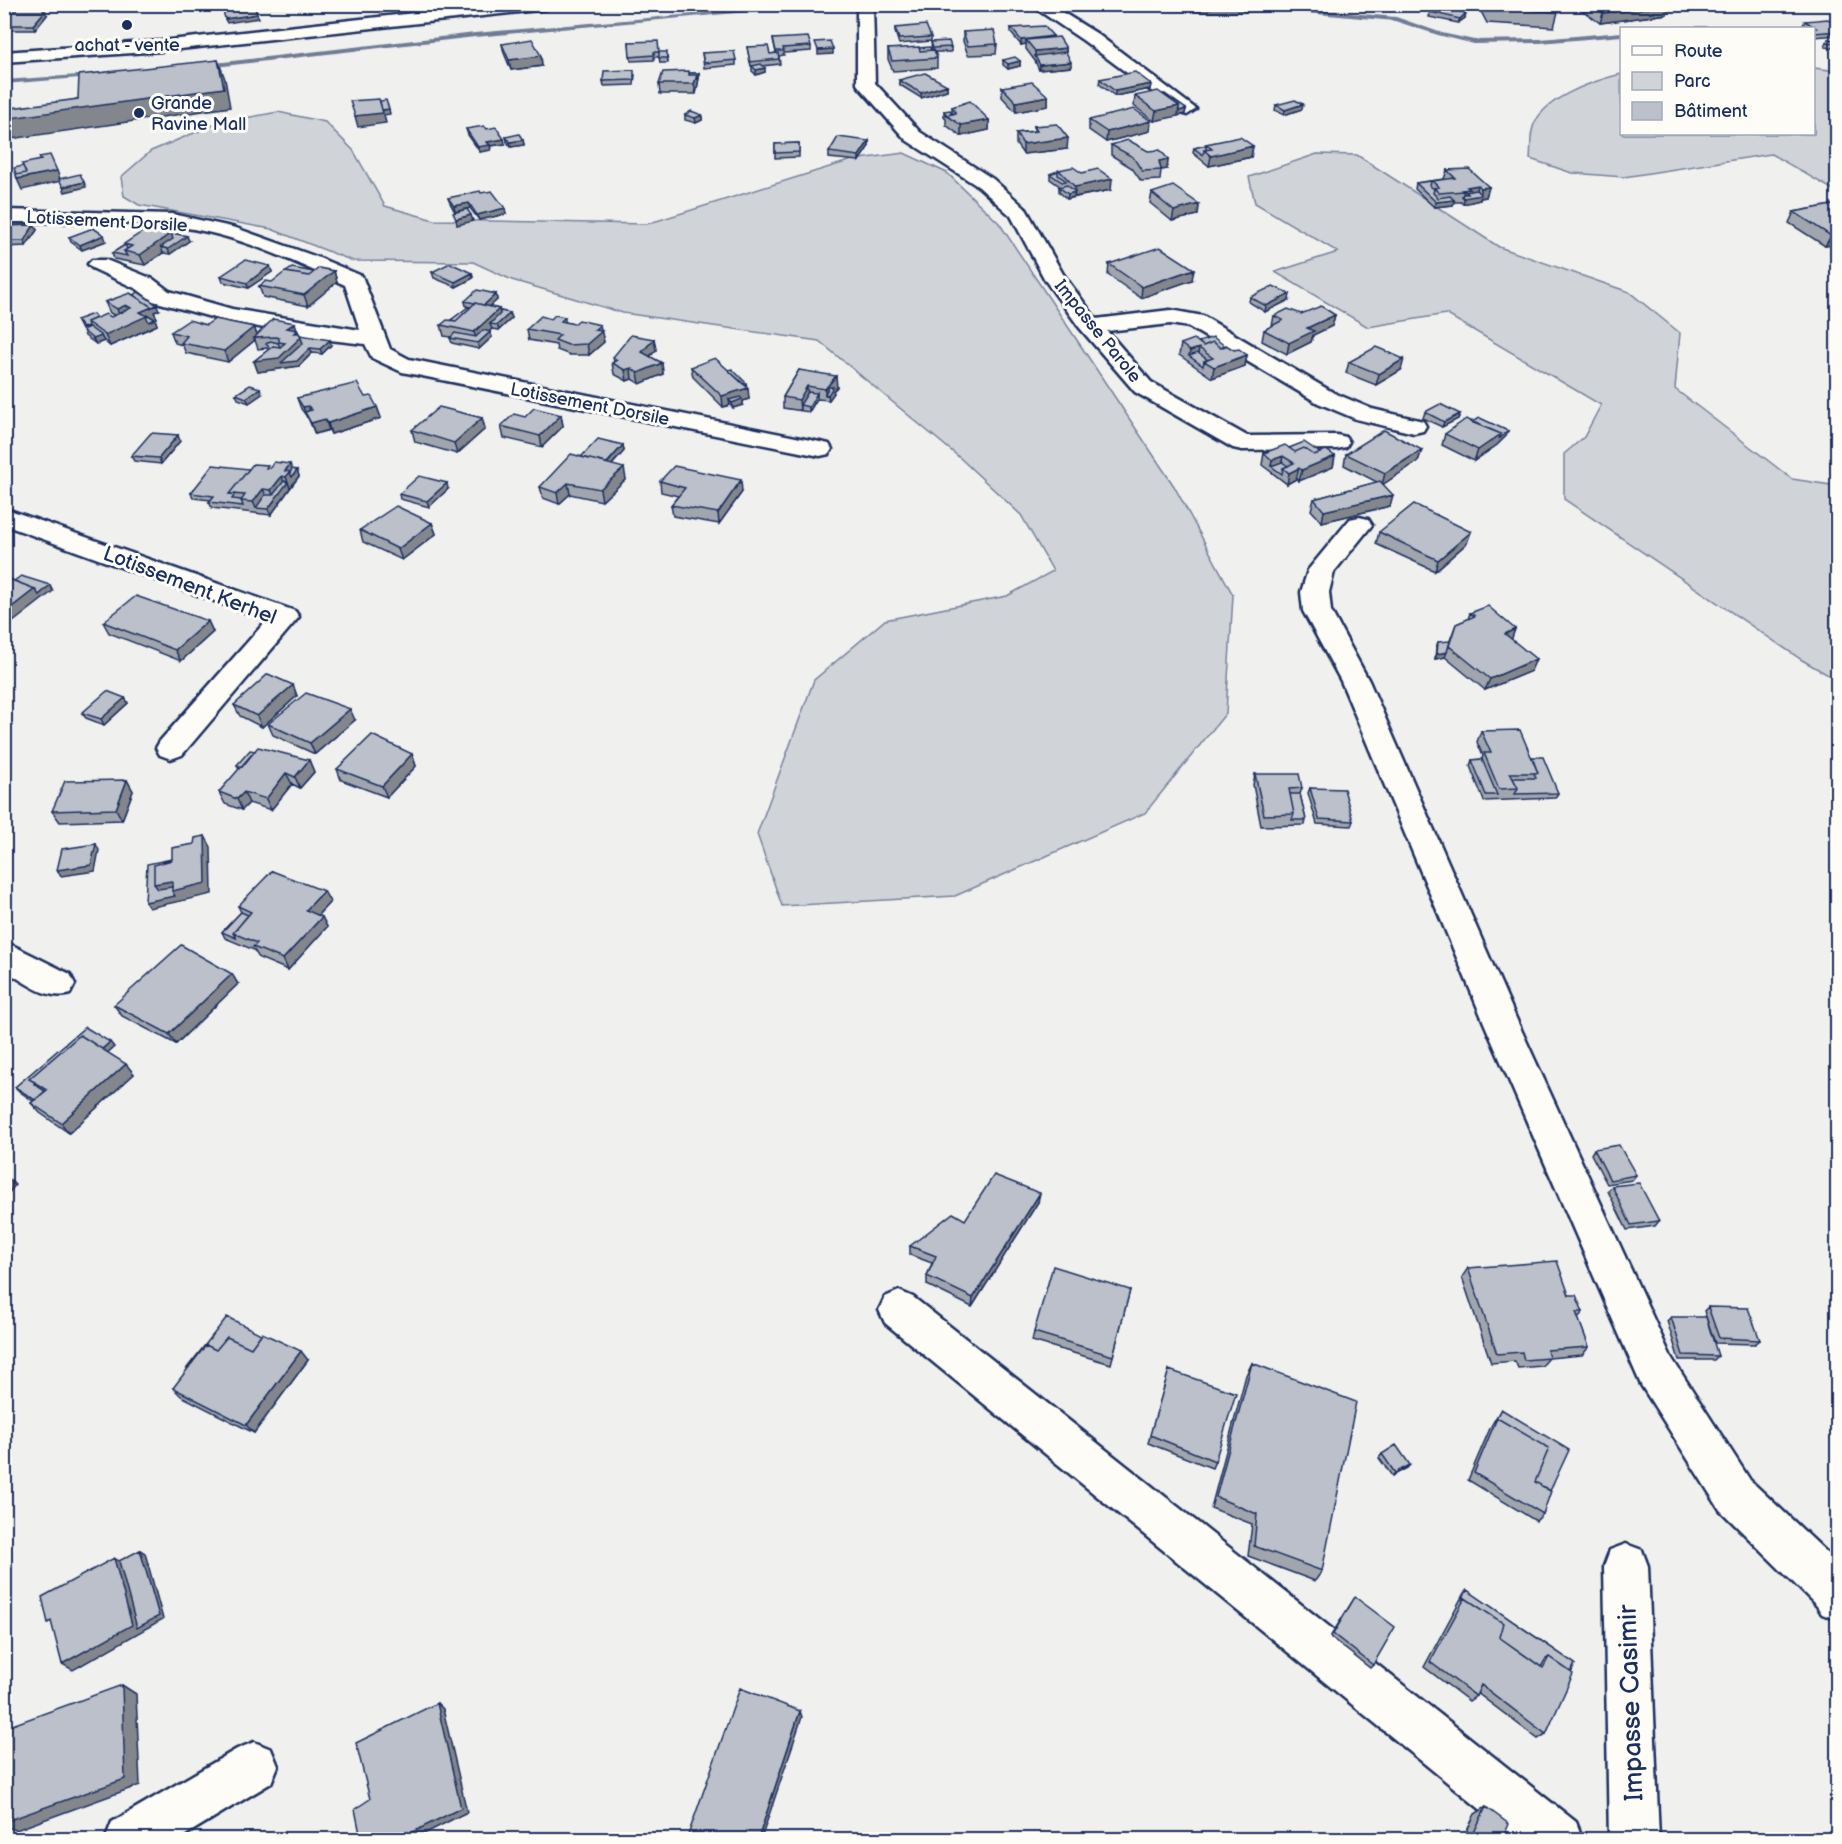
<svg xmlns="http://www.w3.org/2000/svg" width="1842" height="1844" viewBox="0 0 1842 1844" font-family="'Balsamiq Sans',sans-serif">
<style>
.green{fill:#d0d3d8;stroke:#76819b;stroke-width:1.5}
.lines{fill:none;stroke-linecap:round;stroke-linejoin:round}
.stream{fill:#6f7b97;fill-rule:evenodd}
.minor-casing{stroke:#1b2f5e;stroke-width:5}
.major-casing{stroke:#1b2f5e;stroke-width:5}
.minor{fill:#fdfcf7;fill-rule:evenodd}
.major{fill:#fdfcf7;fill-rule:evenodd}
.wall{fill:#a1a5ae;stroke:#1b2f5e;stroke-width:1.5}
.shaded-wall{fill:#83868d;stroke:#1b2f5e;stroke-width:1.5}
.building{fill:#bbc0ca;stroke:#1b2f5e;stroke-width:1.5}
.poi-dot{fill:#1b2f5e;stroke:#fdfcf7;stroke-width:2}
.labels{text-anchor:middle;stroke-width:6;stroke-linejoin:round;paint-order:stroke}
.far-poi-label{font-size:18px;fill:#1b2f5e;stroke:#fdfcf7}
.far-street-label{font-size:18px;fill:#1b2f5e;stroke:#fdfcf7}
.street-label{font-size:21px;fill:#1b2f5e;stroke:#fdfcf7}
.near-street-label{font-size:26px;fill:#1b2f5e;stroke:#fdfcf7}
</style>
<rect width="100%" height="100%" fill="#f0f0ee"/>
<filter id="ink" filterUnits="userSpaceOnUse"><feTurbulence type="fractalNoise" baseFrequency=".0167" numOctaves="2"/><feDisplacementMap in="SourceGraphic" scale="12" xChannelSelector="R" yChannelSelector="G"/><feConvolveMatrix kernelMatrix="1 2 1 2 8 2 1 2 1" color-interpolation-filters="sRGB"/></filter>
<g filter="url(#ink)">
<path class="green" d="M1814,68L1837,71V192L1771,154L1624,177L1572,173L1530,159C1531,151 1530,140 1532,131C1538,99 1593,81 1621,74L1622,134H1814Z
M278,112L325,122L353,150L385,206L434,220L647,224L852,160L904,153L947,173L999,223L1174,486L1233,595L1226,713L1145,813L955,896L782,906L757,834L814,680L885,620L1007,596L1053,571L1021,515L960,458L819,341L623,313L512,280L473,262L353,261L271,229L139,205L124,196L121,177L151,151L218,123Z
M1317,154L1357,155L1499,247L1629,292L1680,333L1675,389L1792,479L1837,486V680L1802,660L1564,499V454L1584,437L1601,405L1446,314L1368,327L1275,272L1338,252L1255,203L1249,177Z"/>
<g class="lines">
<path class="stream" d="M809,4H835L475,37L206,68L203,66L206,64L475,33Z
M1083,4H1120L1203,9L1294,8L1396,17L1442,33L1474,40L1540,39L1622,32V36L1540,43L1474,44L1438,35L1395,21L1294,12L1203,13Z
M1681,26H1706L1709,28H1679Z
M94,74V76L92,77L4,84V80Z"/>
<defs>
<path id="minor" d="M857,4H873L875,83L920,132L993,179L1026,209L1063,274L1096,319L1170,310L1203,316L1334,393L1372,409L1423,421L1426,426L1423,431L1414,433L1356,419L1318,403L1189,327L1170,324L1107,331L1151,382L1247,436L1337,435L1346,437L1349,442L1346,447L1337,449L1242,450L1233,448L1135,392L1079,327L1045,280L1011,216L979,187L906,140L860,88L857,84Z
M1029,4H1049L1096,33L1196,109L1187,115L1181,113L1084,41Z
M4,210L172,214L236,228L317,257L362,276L390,349L409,359L820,442L829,444L832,449L829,454L820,456L402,372L372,358L365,344L321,339L222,320L153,301L137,289L92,268L88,264L92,260H106L153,279L169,291L232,309L360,330L345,285C291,260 230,231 170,226C116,221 59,223 4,222Z
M4,508L295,611L299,617L182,755L171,759L160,755L156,748L160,741L267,620L4,525Z
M1359,517L1368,519L1372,525L1334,572L1329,592L1331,611L1369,681L1519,1025L1671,1357L1750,1480L1838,1563V1620L1822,1614L1817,1606L1720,1510L1641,1385L1485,1025L1341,681L1303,611L1301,592L1308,570L1350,519Z
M4,941L70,974L75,984L70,994C47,1001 25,982 4,970Z
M899,1291L913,1297L1576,1822L1583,1840H1518L885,1323L879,1310L885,1297Z
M1626,1544L1642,1550L1648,1566L1659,1840H1609L1604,1566L1610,1550Z
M254,1742L271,1749L278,1766L271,1783L177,1840H105L112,1822L237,1749Z"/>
<path id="major" d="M497,4H555L547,9L161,51L4,62V52L161,41Z"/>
</defs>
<use href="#minor" class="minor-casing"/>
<use href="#major" class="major-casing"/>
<use href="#minor" class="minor"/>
<use href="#major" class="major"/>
</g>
<path class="wall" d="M1477,4H1552L1558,12L1554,27L1487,23Z
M1585,4H1669L1667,14L1600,23L1583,11Z
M1430,12L1466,13L1465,18L1458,23L1429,17Z
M47,15L35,30H4V19Z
M1805,21L1838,26V35L1814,37V28H1808L1803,25Z
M895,28L931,37V41L899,44L895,32Z
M1011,28L1053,36V37L1066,48V52L1071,67L1039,70L1035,61L1026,49V44L1021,45L1011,33Z
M963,32L997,44L996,54L968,55L963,41Z
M773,39L811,46V51L784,53V55L779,56L780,64L762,66L765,72L756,75L752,71V66H751L747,47L770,54L776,53Z
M1828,39L1838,41V49L1825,47Z
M629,42L659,52L667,56L668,63H660L659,57H654V60L631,61Z
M931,42L951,47V52H935L937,58V68L893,71L888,59V49L919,48L932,50Z
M502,44L541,56L542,66L511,70L504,53Z
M702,53L736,60V65L704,68Z
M1003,60L1020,61V66L1008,69L1003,65Z
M689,73H699V78L696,94H660L659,84Z
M635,75L634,85L604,86L603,81Z
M1100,79L1151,84L1150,89L1115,96L1099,84Z
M899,80L947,85V90L921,98L900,85Z
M1002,87L1048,96V106L1016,112L1002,97Z
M1163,94L1186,109L1185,114L1154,121L1134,106L1135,96Z
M1303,104L1302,109L1284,115L1275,110L1276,105Z
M952,107L989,120V130L961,136L946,125V119L944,116V111L952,113Z
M685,115H702V120L696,123L685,120Z
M1089,120L1150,131L1106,142L1089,130Z
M1034,126L1067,149L1023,154L1016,144V133L1034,131Z
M466,129H487L505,144L490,146L491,150L480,152L468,135Z
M506,137L523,140L524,145L511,147L507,142Z
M869,141V146L859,161L829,158V152Z
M799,143V157L775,158V144Z
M1206,144L1253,146L1251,157L1209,166L1193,153L1194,148L1206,145Z
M1111,145L1148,151L1168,159L1167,169L1161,170L1160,180L1141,181L1132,168L1111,155Z
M1059,170L1082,173L1111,190L1067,199L1059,192V187H1061L1050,179V174L1058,171Z
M1447,170L1489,187L1486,197L1480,198V200L1463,204L1461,202H1454L1453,205L1434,207L1415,189L1416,183L1444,179Z
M481,193L506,214L479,220L470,208L455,212L450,203L448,198Z
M1152,193L1199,204L1198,215L1172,221L1150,203Z
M1838,204V244L1825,246L1789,223L1794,212Z
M4,226L37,230L26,246L4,247Z
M69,237L106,241L82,250L71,242Z
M189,241L170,254L163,253L145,265L114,259L112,253L125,245Z
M1109,264L1192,280L1141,298L1108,275Z
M270,266L272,272L248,288L223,282L221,276Z
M334,271L337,282L308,306L263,297L259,286L314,272Z
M432,272L472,273L473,278L456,287L434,278Z
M496,294L497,300L489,307L499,309L500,311L510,313L512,318L499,330L492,329L489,331L492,337L479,349L452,343L450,338L451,337L444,336L441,325L451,320L471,307L466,306L465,301Z
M1250,297L1289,300L1265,312L1249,302Z
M105,302L159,310L154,312L157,318L155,319L157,325L110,346L104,341L96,344L85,336L83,330L79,326L76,320L111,317L114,315L110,313Z
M1335,315L1332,326L1313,335L1311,342L1287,354L1262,341L1264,330L1272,326L1274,316Z
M565,317V322L601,331L604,342L589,355H570L557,350L556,345L529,340L527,329L551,319Z
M206,325L254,327L257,335L297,330L300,335L331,345L322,354L312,353L299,366L258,372L254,361L268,350L267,348L258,349L255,340L228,362L186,353L182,345L175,343L171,332Z
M654,339L656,350L650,357L662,363L663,374L640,384L632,379L627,381L614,374L612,363L614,362L613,357Z
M1199,342L1225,346L1234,350L1247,355L1245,366L1212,378L1179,355L1181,344Z
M1349,362L1401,370L1376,385L1346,373Z
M691,367L746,383L749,399L743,401V405L733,408L730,405L723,407L693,377Z
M799,370L837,387L833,391L834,393L829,400L817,399L809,412L783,408V397Z
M236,394H262L249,403L238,399Z
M365,397L377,407L381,418L331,434L329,430L315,434L308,418L301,409L297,398Z
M1425,412L1460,414L1458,419L1442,427L1423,418Z
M561,415L563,426L542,447L504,438L501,426L525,417Z
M482,418L485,429L457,454L415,442L412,430Z
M1445,434L1506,436L1497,445L1474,461L1442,445Z
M180,441L161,464L134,461L131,456Z
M623,445L624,451L612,465L626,479L602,501L570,494L559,504L543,498L540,487L581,457Z
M1289,448L1320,453L1335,456L1333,467L1299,481L1296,479L1287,484L1262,465L1264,453Z
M1422,450L1418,461L1383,484L1390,506L1322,522L1311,510L1314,499L1377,482L1344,465L1346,454Z
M269,468L297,470L299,476L271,515L212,508L209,502L211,500L193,498L191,493L249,469Z
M660,481L742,492L719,524L673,516L671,505L678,496L661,492Z
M448,489L429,507L400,499L399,494Z
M432,523L436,534L402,560L363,542L360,530Z
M1379,532L1467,543L1435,571L1376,544Z
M1470,613L1515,629L1511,639L1531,671L1485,690L1445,657L1435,659L1436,647L1438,642L1449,643L1456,624L1468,619Z
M208,621L213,632L181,661L109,633L103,622Z
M293,685L297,696L262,727L240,716L234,705Z
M125,698L128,703L104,725L86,718L82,713Z
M355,720L315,754L273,735L268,724Z
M1481,731L1532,757L1558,793L1555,798L1484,801L1470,766L1472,760L1482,759L1483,756L1477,742Z
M412,754L416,766L387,797L341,780L337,769Z
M309,760L314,772L300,788L292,784L271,810L249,803L242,810L225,804L219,792L239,770L237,765Z
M1255,774L1302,788L1300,794L1306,820L1305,825L1261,826L1253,785Z
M127,780L133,791L122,820L60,822L52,811Z
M1310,788L1353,821L1351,826L1317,824L1308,793Z
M330,902L318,915L322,917L327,927L288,970L259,958L254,950L225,938L222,932L241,912L238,906Z
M238,984L176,1044L122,1016L114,1005Z
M114,1047L107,1053L134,1074L69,1133L40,1113L31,1103L33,1101L20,1092L15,1087Z
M1594,1149L1636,1175L1632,1180L1607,1184L1591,1154Z
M1612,1186L1659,1221L1655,1226L1627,1230L1608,1191Z
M1038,1202L972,1307L927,1285V1276L932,1263L910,1255V1246L965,1220Z
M1468,1268L1569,1295L1583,1312L1578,1318L1589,1347L1582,1355L1549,1358L1542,1366L1518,1368L1515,1361L1491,1363L1462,1277Z
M1130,1290L1111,1364L1032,1341L1034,1332Z
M1708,1307L1760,1340L1755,1344L1715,1343L1704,1311Z
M1671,1317L1718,1356L1714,1360H1679L1667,1321Z
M308,1360L254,1433L181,1396L173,1388Z
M1252,1363L1322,1571L1315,1581L1248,1556L1252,1524L1211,1508L1246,1375Z
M1169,1370L1215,1461L1212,1468L1148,1443Z
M1501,1409L1550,1491L1543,1514L1536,1521L1468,1480L1491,1426Z
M1382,1454L1407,1468L1392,1476L1379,1458Z
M1467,1590L1575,1664L1546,1734L1538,1739L1477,1693L1476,1696L1469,1701L1424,1667L1464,1593Z
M1355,1597L1373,1665L1370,1668L1330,1637Z
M1486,1807L1506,1832L1516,1839H1463L1475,1814Z"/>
<path class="shaded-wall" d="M250,4H267L250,7Z
M298,4H320L299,8Z
M1670,5L1667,14L1600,23L1603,13Z
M45,11L47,15L35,30L33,25Z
M1466,13L1465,18L1458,23L1460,19Z
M257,14L259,18L227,23L225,19Z
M1053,36V41L1026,40V44L1021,45V40Z
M1066,48V57L1035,56V51Z
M833,49V54L818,55V50Z
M541,56L542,66L511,70L509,60Z
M218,60L225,79L230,107L4,140V119Z
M1020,61V66L1008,69V64Z
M1071,62V67L1039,70L1040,65Z
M765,68V72L756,75V70Z
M699,73V78L696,94L694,84L697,75Z
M1151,84L1150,89L1115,96V91Z
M947,85V90L921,98V93Z
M1048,96V106L1016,112V102Z
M1303,104L1302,109L1284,115L1285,110Z
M1179,106L1178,116L1154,121L1156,111Z
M389,109L390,114L384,115L386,123L358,127L355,116Z
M1186,109L1185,114L1178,116L1179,111Z
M702,115V120L696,123L695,118Z
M989,120V130L961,136V125Z
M1151,121L1150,131L1106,142L1107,132Z
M1068,138L1067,149L1023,154V144Z
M504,139L505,144L490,146L491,150L480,152L478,147L487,142Z
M523,140L524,145L511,147L510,142Z
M869,141V146L859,161V156Z
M1253,146L1251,157L1209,166L1211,156Z
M1168,159L1167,169L1161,170L1159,161Z
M57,171L61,181L22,190L17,179Z
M1112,179L1111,190L1074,197L1075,187Z
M84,182L86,187L65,192L63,187Z
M1478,185L1475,196L1479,195L1481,188L1489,187L1486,197L1480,198V200L1463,204L1464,198L1462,196L1464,191L1462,190L1467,187Z
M1075,192L1074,197L1067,199L1068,194Z
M1454,200L1453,205L1434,207L1436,202Z
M469,203L470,208L455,212L454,206Z
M1199,204L1198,215L1172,221L1174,211Z
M505,208L506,214L479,220L477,215Z
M471,215L473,221L457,225L456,219Z
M34,225L37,230L26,246L24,241Z
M171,233L187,236L189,241L170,254L168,249L161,247L163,253L145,265L140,255Z
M1838,234V244L1825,246L1831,236Z
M104,235L106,241L82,250L80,245Z
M270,266L272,272L248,288L247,283Z
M1194,269L1192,280L1141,298L1142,287Z
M334,271L337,282L308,306L304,295Z
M472,273L473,278L456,287L455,282Z
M496,294L497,300L486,310L484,305Z
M1290,294L1289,300L1265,312L1266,306Z
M126,305L130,314L121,319L117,309Z
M157,305L159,310L154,312L157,318L149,321L155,319L157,325L110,346L105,335L140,312Z
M499,309L502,320L490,324L492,329L477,342L474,332Z
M510,313L512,318L499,330L497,325Z
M1335,315L1332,326L1313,335L1311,342L1287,354L1289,343L1307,328Z
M295,323L300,338L301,337L310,348L312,353L299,366L258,372L254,361L282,352L287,328Z
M600,325L604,342L589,355L587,344L594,330Z
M254,327L258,338H254L255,340L228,362L224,351Z
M490,332L492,337L479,349L478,343Z
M101,336L104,341L96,344L93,339Z
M654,339L656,350L643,363L642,352Z
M330,340L331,345L322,354L320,349Z
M1199,348L1197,359L1189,356L1190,351Z
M1247,355L1245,366L1212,378L1214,367Z
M1404,359L1401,370L1376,385L1379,374Z
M662,363L663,374L640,384L638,373Z
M631,368L632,379L627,381L625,370Z
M836,376L837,387L833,391L834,393L829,400L828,395H825V389Z
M807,386L808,397L800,405V411L799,400Z
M260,388L262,394L249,403L246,398Z
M748,388L749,399L743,401V405L733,408L732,403L729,400L730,405L723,407L722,396Z
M817,393V398L809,412V407Z
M308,406L312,417L305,412L307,418L303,407Z
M377,407L381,418L331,434L328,423Z
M1460,414L1458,419L1442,427L1444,422Z
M561,415L563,426L542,447L540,436Z
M482,418L485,429L457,454L454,443Z
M325,419L329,430L315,434L311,423Z
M1508,431L1506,436L1497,445L1474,461L1478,450L1501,434Z
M178,435L180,441L161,464L159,458Z
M623,445L624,451L607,470L606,465Z
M1422,450L1418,461L1382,485L1385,473Z
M1283,456L1281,467L1271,466L1272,460Z
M1335,456L1333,467L1299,481L1302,470Z
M290,464L294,474L297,470L299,476L290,488L286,477L285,471Z
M624,468L626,479L602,501L600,489Z
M1299,468L1296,479L1287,484L1289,473Z
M282,476L285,486L288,482L290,488L271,515L268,509L275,500L271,490Z
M741,480L742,492L719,524L718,513Z
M447,483L448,489L429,507L427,501Z
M568,483L570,494L559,504L557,493Z
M263,489L268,500L256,508L253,502Z
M1393,495L1390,506L1322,522L1324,511Z
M432,523L436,534L402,560L398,549Z
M1471,532L1467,543L1435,571L1438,560Z
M50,585L53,591L4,629V613L35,589Z
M208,621L213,632L181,661L175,650Z
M1515,629L1511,641L1505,634Z
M1447,652L1445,657L1435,659L1437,654Z
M1536,659L1531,671L1485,690L1490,679Z
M293,685L297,696L262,727L257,716Z
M125,698L128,703L104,725L101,719Z
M350,709L355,720L315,754L310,743Z
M412,754L416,766L387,797L382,786Z
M309,760L314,772L300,788L295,777Z
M286,773L292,784L271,810L266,799Z
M127,780L133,791L122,820L116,809Z
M244,792L249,803L242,810L237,799Z
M205,836L211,847L212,894L149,908L145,902L161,895L154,884Z
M96,844L99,850L95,871L61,876L57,870Z
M324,891L330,902L312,921L306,910Z
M322,917L327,927L288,970L283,959Z
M232,974L238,984L176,1044L169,1034Z
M110,1042L114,1047L104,1056L100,1051Z
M126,1064L134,1074L69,1133L61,1123Z
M5,1175L15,1185L4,1199V1176Z
M1040,1193L1038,1202L972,1307L973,1298Z
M301,1351L308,1360L254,1433L246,1425Z
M1410,1465L1407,1468L1392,1476L1395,1473Z
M140,1550L145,1553L163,1619L73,1670L62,1664L114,1558L124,1564Z
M122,1685L136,1694L140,1785L16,1830L4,1826V1822Z
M437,1703L443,1709L467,1812L414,1839H399Z
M800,1711L802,1717L761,1839H758Z"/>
<path class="building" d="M1488,4H1552L1558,12L1491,8Z
M1591,4H1669L1670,5L1603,13Z
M254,5L257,14L225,19L223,10Z
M1437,7L1466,13L1460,19L1430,12Z
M13,11H45L33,25H4V19Z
M1828,19L1838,26V31L1814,33V28H1809H1816L1805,21Z
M926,25L931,37L899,39L895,28Z
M1044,26L1053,36L1021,40L1011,28Z
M994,30L997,44L968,46L963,32Z
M808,37L811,46L783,48L784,51H776L773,39Z
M1059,37L1066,48L1035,51L1026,40Z
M532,39L541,56L509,60L502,44Z
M1828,39L1838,41V44L1827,42Z
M658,41L659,52H654V55L630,57L629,42Z
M830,41L833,49L818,50L815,42Z
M949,41L951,47L933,48L931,42Z
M768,46L770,54L778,53L779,59L750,62L747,47Z
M919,47L920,51L934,50L937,58L892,61L888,49Z
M930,47L931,50L920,51L919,48Z
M734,51L736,60L704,63L702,53Z
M659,52H667V58H659Z
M1066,52L1071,62L1040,65L1035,56Z
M1015,57L1020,61L1008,64L1003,60Z
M218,60L224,88L4,119V109L78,99L79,75Z
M761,64L765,68L756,70L752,66Z
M634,70V80L603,81L604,71Z
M689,71V75H697L694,84H659L663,72Z
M1135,72L1151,84L1115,91L1100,79Z
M689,73H699L697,80V75H689Z
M925,73L947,85L921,93L899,80Z
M1032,82L1048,96L1016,102L1002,87Z
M1158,91L1179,106L1156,111L1135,96Z
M1163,94H1165L1186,109L1179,111V106Z
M379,99L383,113L355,116L350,101Z
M386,100L389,109L382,110L380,101Z
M1295,100L1303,104L1285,110L1276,105Z
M970,101L989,120L961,125L946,115L956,113L952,107Z
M1134,109L1151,121L1107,132L1089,120Z
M950,110L953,114L947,115L944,111Z
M691,111L702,115L695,118L685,115Z
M1057,124L1068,138L1023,144L1016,133L1037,131L1034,126Z
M484,126L487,129L496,127L504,139L487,142L490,145L478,147L466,129Z
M519,134L523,140L510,142L506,137Z
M838,137L869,141L859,156L829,152Z
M1240,137L1253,146L1211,156L1204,150L1212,149L1206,144Z
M1128,140L1148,151L1160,150L1168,159L1159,161L1161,170L1142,171L1133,157L1111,145Z
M799,143V152L775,153V144Z
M1206,145V150H1204L1203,155L1194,148Z
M50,155L57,171L17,179L16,175L26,173L22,164L41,160L39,157Z
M23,166L26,173L16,175L14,168Z
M1073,167L1082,173L1098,169L1112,179L1075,187L1059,170Z
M1469,169L1489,187L1481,188L1478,185L1467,187L1470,189L1462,190L1464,191L1439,193L1434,188L1439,187L1432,181L1455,178L1447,170Z
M1058,171V175L1066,181L1062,182L1050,174Z
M80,174L84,182L63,187L59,179Z
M1431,181L1430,186L1434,189L1433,193L1438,198L1450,196L1454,200L1436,202L1416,183Z
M1067,185L1075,192L1068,194L1059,187Z
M1173,186L1199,204L1174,211L1152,193Z
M1476,190L1481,195L1464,198L1462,196L1463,194H1468L1466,192Z
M480,191L481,193L492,191L505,208L477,215L469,203L454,206L448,198Z
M1837,204H1838V234L1831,236L1794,212Z
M467,209L471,215L456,219L453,213Z
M34,225L24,241H4V226Z
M93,228L104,235L80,245L69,237Z
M148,228L171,233L140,255L124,251L132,246L124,244Z
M155,230L187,236L168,249L161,247L173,239L171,233Z
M125,245L127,249L124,251L127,256L112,253Z
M1160,247L1194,269L1142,287L1109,264Z
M245,260L270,266L247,283L221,276Z
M450,263L472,273L455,282L432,272Z
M292,268L314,272L309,276L286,272Z
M319,268L334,271L304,295L259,286L266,281L272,282L285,272L309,276Z
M1273,286L1290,294L1266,306L1250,297Z
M477,290L496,294L484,305L465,301Z
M138,292L157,305L152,307L133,295Z
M130,293L152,307L140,312L147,316L105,335L87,322L106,314L111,317L131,308L126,305L117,309L105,302Z
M475,303L499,309L474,332L441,325L447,320L456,321Z
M1321,306L1335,315L1307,328L1314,331L1289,343L1264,330L1283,320L1274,316L1288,309L1301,314Z
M468,307L470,308L456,321L451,320Z
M500,311L510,313L497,325L490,324L500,314Z
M93,314L96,318L87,322L88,326L83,328L76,320Z
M148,315L155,319L149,322L146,316Z
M555,315L565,317L561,321L574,324L579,320L600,325L594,330L602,331L587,344L568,345L555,340L560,335L527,329L541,316L551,319Z
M215,319L254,327L224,351L181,343L187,336L171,332L189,320L206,325Z
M273,319L295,323L287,328L298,330L294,333H299L301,337L279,358L254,361L273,346L280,347L285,343L279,342V338L276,337L254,338Z
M89,327L101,336L93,339L82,330Z
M483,330L490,332L478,343L450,338L455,333L476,337Z
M300,335L330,340L320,349L310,348L297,361L281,363L303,343Z
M631,335L654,339L642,352L662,363L638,373L631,368L625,370L612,363L617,360L613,357Z
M1213,337L1225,346L1221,348L1213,342L1203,346L1199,342Z
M1194,339L1203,346L1213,342L1221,348L1226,345L1234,350L1239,349L1247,355L1214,367L1204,361L1213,358L1199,348L1190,351L1181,344Z
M270,341L278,343L280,347L273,346L270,348L266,344Z
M1376,347L1404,359L1379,374L1349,362Z
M1198,353L1208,360L1204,361L1203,366L1189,356Z
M715,358L748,388L722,396L691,367Z
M732,369L746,383L743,384L728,370Z
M799,370L836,376L825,389L807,386L799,400L783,397Z
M357,383L365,397L371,396L377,407L328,423L325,419L311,423L305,412L312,410L308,406L303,407L297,398Z
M250,385L260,388L246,398L236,394Z
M829,387H833L828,395L825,394Z
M808,392L817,393L809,407L800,405Z
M740,397L742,399L732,403L729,400Z
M1440,404L1460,414L1444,422L1425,412Z
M439,407L482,418L454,443L412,430Z
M534,408L561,415L540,436L501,426L514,414L525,417Z
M1480,418L1508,431L1499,439L1501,434L1471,422Z
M1466,419L1501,434L1478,450L1445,434Z
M1384,430L1422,450L1385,473L1346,454Z
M151,433L178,435L159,458L131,456Z
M598,439L623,445L607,463L581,457Z
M1304,442L1320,453L1314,455L1304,448L1295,452L1289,448Z
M1285,445L1295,452L1304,448L1314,455L1326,450L1335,456L1302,470L1299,468L1289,473L1283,468L1294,463L1283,456L1272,460L1264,453Z
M571,454L624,468L600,489L568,483L557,493L540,487Z
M274,462L290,464L285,471L290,472L286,477L282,476L271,490L263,489L253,502L241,501L245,495L229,494L253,464L268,465L266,468H270Z
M1282,462L1288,466L1283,468L1282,474L1271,466Z
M213,465L249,469L229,494H235L232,499L241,500L243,506L209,502L214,496L191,493Z
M674,466L741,480L718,513L671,505L685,488L660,481Z
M292,469L297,470L292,477L290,473Z
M419,476L447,483L427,501L399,494Z
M284,481L288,482L268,509L256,508L265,495H273Z
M1380,481L1393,495L1324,511L1314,499Z
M1414,504L1471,532L1438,560L1379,532Z
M396,506L432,523L398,549L360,530Z
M21,576L50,585L39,595L35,589L14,581Z
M7,578L35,589L4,613V581Z
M136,596L208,621L175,650L103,622Z
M1488,606L1515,629L1505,634L1536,659L1490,679L1449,646L1456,624L1475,616L1470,613Z
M1450,641L1447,652L1437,654L1438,642Z
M268,674L293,685L257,716L234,705Z
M107,691L125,698L101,719L82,713Z
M306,693L350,709L310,743L268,724Z
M1520,730L1538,773H1510L1518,788L1499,789L1484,753H1491L1481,731Z
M372,735L412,754L382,786L337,769Z
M258,747L309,760L295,777L286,773L266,799L244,792L237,799L219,792Z
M250,750L255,751L242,767L237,765Z
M1532,757H1543L1558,793L1515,794L1518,788L1513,778H1536L1534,773H1538Z
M1482,759L1497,795H1486L1472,760Z
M1255,774H1299L1302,788L1289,789L1294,814L1264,815Z
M127,780L116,809L52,811L65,781Z
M1310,788L1344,789L1353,821L1319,819Z
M1290,794H1300L1306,820H1292L1294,814Z
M205,836L206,883L172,891V881L154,884V865L172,860V848L194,844L195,838Z
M96,844L91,865L57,870L62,849Z
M172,859V860L154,865V884L158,889L172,887V891L175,896L145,902L147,864Z
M272,871L324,891L306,910L322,917L283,959L253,947L257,943L233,933L251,912L238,906Z
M241,912L248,915L233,933L236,938L222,932Z
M181,945L232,974L169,1034L114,1005Z
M85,1027L110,1042L102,1049L80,1035L29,1079L35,1082L34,1084L45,1091L35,1100L15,1087Z
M80,1035L126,1064L61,1123L31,1103L47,1090L29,1079Z
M1619,1145L1636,1175L1610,1180L1594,1149Z
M994,1175L1040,1193L973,1298L927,1276L936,1256L910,1246L953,1213L965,1220Z
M1639,1183L1659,1221L1631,1225L1612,1186Z
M1557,1261L1569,1295H1576L1583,1312H1576L1589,1347L1547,1350L1549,1358L1524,1360L1522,1352L1497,1354L1468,1268Z
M1053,1266L1130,1290L1113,1356L1034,1332Z
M1708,1307L1748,1308L1760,1340L1719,1338Z
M227,1317L261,1334L251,1348L227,1337L216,1350L206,1345L188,1368H187Z
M1671,1317H1706L1718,1356L1683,1355Z
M262,1333L301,1351L246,1425L173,1388L206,1345L216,1350L227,1337L251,1348Z
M1252,1363L1356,1402L1322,1571L1254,1546L1257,1514L1216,1497Z
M1169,1370L1236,1393L1215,1461L1150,1435Z
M1501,1409L1569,1450L1550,1491L1535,1482L1549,1448L1497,1418L1494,1422Z
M1497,1418L1549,1448L1535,1482L1551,1491L1543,1514L1474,1473Z
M1396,1445L1410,1465L1395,1473L1382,1454Z
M140,1550L159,1616L137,1628L119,1561Z
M114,1558L132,1625L62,1664L51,1621L48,1623L42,1597Z
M1467,1590L1575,1664L1571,1672L1549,1657L1545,1660L1541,1667L1499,1637L1503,1623L1465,1598L1462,1601Z
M1355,1597L1395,1627L1373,1665L1333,1634Z
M1465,1598L1503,1623L1499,1637L1543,1668L1549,1657L1573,1674L1546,1734L1481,1685L1476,1696L1430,1662Z
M122,1685L125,1779L4,1822V1728Z
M740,1688L800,1711L758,1839H690L687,1838Z
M437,1703L461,1808L399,1839H361L355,1809L370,1799L356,1743Z
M1486,1807L1509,1824L1503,1838L1504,1839H1471Z
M1506,1832L1516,1839H1504L1503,1838Z"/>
</g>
<g class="poi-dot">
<circle cx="127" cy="25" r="6"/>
<circle cx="139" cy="113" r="6"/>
</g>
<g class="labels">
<g class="far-poi-label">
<text x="127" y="51">achat - vente</text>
<text x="151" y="109" text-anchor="start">Grande<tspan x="151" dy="21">Ravine Mall</tspan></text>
</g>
<g class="far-street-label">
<text transform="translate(107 221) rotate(3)" y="6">Lotissement Dorsile</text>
<text transform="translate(1098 331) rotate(51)" y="6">Impasse Parole</text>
<text transform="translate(590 404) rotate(11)" y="6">Lotissement Dorsile</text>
</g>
<g class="street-label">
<text transform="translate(190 585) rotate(21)" y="7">Lotissement Kerhel</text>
</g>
<g class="near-street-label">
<text transform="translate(1630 1703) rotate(-92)" y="9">Impasse Casimir</text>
</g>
</g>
<rect width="1842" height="1844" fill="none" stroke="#fdfcf7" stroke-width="24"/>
<rect x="12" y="12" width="1818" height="1820" fill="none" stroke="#1b2f5e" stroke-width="2" filter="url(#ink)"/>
<rect x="1620" y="27" width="195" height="108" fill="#fdfcf7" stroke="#a3aaba" stroke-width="1.5"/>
<rect x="1632" y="46" width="30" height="9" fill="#fdfcf7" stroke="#a3aaba" stroke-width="1.5"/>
<text x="1674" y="57" font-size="18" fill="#1b2f5e">Route</text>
<rect x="1632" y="72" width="30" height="18" fill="#d0d3d8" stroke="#a3aaba" stroke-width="1.5"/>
<text x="1674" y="87" font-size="18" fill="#1b2f5e">Parc</text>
<rect x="1632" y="102" width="30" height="18" fill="#bbc0ca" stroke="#a3aaba" stroke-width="1.5"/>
<text x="1674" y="117" font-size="18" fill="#1b2f5e">Bâtiment</text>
</svg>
